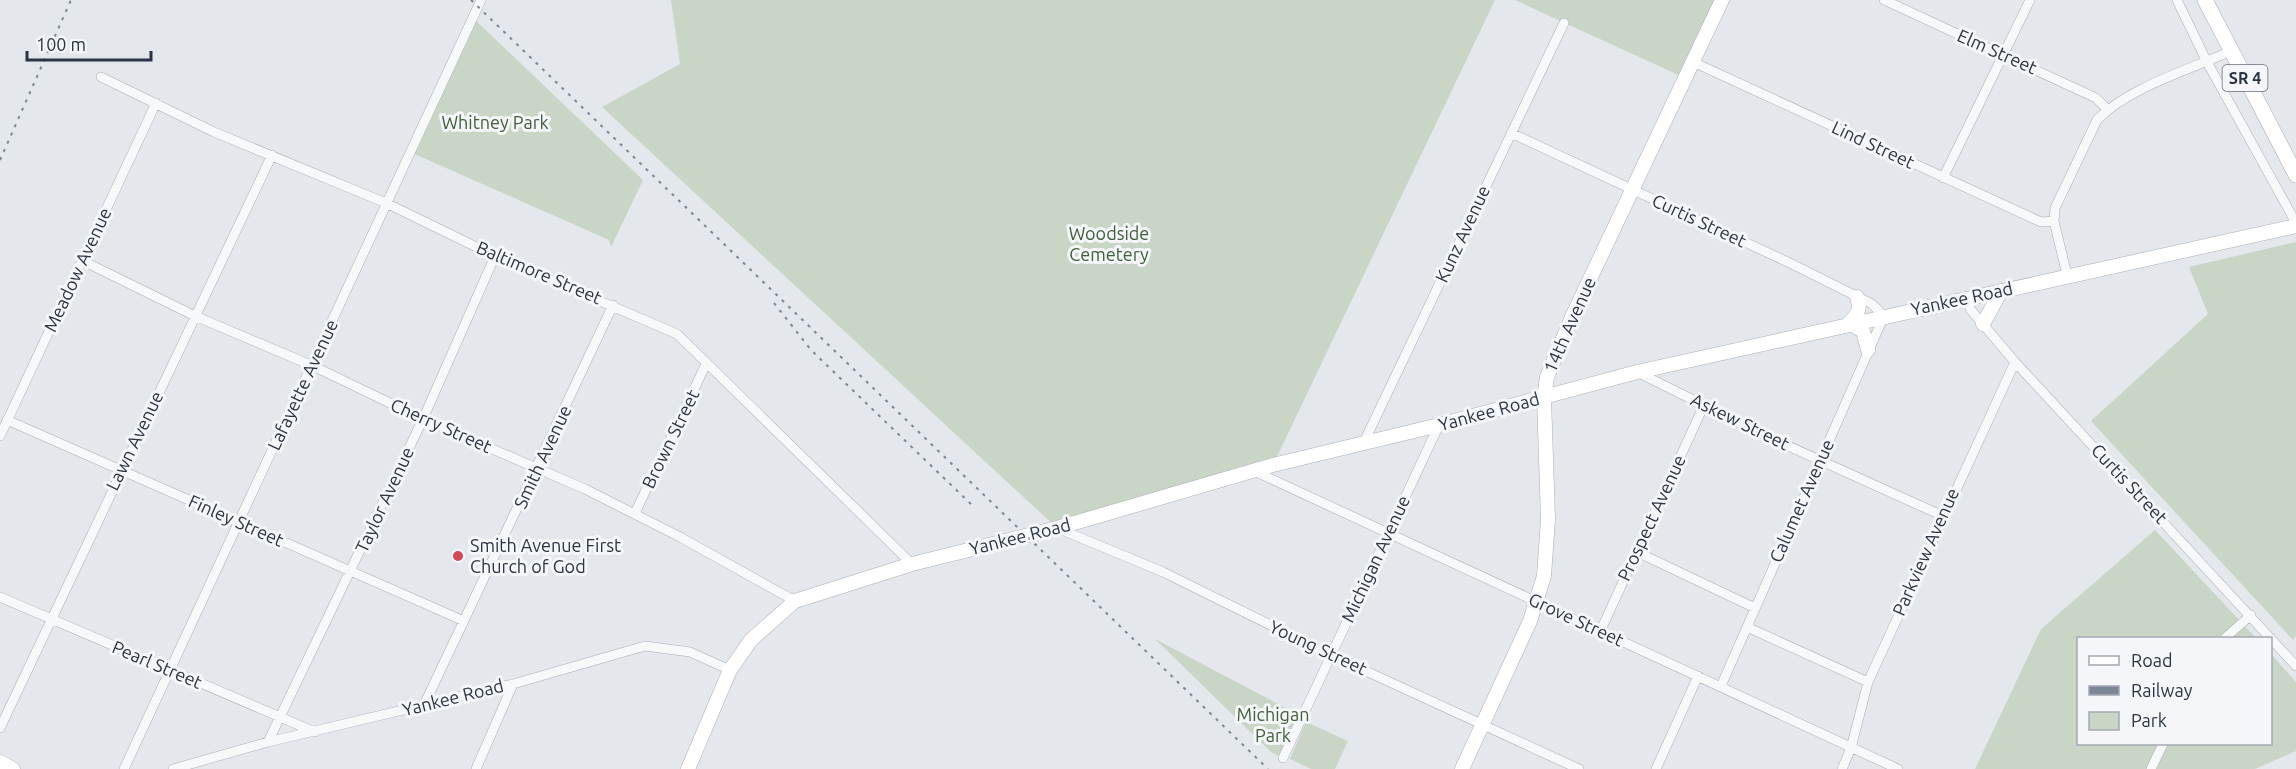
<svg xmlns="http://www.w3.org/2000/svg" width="2296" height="769" viewBox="0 0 2296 769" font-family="Ubuntu,sans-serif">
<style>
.green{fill:#c9d6c5}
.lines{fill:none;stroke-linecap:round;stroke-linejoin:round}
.street-casing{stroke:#a9aeb7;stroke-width:10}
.secondary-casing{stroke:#a9aeb7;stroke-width:15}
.primary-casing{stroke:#a3abb8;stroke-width:16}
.street{stroke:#f7f8fa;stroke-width:9}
.secondary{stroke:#fff;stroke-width:14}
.primary{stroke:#fff;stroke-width:15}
.rail{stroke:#7d8696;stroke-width:2;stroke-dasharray:3 6;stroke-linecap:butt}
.poi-dot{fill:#d1495b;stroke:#f4f6f9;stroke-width:2}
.labels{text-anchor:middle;stroke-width:6;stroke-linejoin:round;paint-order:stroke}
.shield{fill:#f4f6f9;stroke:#676e7b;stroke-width:1.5}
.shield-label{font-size:16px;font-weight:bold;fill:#2b3445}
.street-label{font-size:18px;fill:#2b3445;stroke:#f4f6f9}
.park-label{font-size:18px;fill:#3f6138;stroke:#f4f6f9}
.poi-label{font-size:18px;fill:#2b3445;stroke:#f4f6f9;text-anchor:start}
</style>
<rect width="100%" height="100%" fill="#e4e7ec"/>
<path class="green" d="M671,0H1495L1273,465L1057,528L602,107L680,64Z
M1515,0H1722L1685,78Z
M473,18L643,180L611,247L609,240L410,152Z
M2296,242V636L2293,640L2091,421L2208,314L2189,267Z
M2155,530L2256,638H2078V744H2270L2271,654L2296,682V751L2255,769H1975L2041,629Z
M1155,639L1301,716L1283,758L1271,752Z
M1306,722L1348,741L1335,769H1311L1290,759Z"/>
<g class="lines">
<defs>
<path id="street" d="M1884,0L2096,98L2107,109
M2177,0L2207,62L2296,223
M1693,62L2041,222L2054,221
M101,77L214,132L386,203L495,256L677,334L912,564
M1511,133L1792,264L1872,304L1884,316L1721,686
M1943,178L2030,0
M83,261L195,316L313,366L423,419L585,489L680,537L795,601
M2067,275L2054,221L2055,208L2097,120C2129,87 2189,70 2231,51
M1968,298L1970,309L2015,362L2296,666
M1637,372L1764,435L1943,516
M7,420L464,621
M0,436L156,103
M1363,444L1564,23
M1254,471L1898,769
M635,513L706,364
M1057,528L1163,572L1331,655L1579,769
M1637,552L1755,608
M0,597L315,732
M1747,627L1868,682
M1600,632L1704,405
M2225,638L2251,615
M424,705L613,305
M0,728L272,155
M268,742L423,419L495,256
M1283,758L1439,425
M124,769L481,0
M173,769L268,742L513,684L645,646L690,652L730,670
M476,769L513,684
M1656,769L1698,676
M1842,769L1851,748L1868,682L2015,362
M2151,769L2163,744"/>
<path id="secondary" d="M1849,323L1863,331L1868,350
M1849,323C1858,314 1861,310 1857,297
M1983,324L2001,291
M0,762L13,769
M688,769L730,670L751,640L795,601L912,564L1057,528L1273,465L1439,425L1637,372L2296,226
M1462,769L1530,621L1544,576L1548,519L1544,398L1547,377L1572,317L1722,0"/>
<path id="primary" d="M2205,0L2296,175"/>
</defs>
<use href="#street" class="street-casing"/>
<use href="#secondary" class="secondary-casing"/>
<use href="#primary" class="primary-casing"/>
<use href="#street" class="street"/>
<use href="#secondary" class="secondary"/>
<use href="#primary" class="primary"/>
<path class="rail" d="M471,0L1268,769
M0,160L71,0
M774,303L811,350L974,507"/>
</g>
<circle class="poi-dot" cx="458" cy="556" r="6"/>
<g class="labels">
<rect class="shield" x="2222.5" y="65" width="45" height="26" rx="4.5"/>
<g class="shield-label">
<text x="2245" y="84">SR 4</text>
</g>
<g class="street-label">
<text transform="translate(1997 52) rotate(24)" y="6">Elm Street</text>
<text transform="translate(1873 145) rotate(25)" y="6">Lind Street</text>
<text transform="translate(1699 221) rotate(25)" y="6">Curtis Street</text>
<text transform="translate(1463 234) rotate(-65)" y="6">Kunz Avenue</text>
<text transform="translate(78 270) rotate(-65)" y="6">Meadow Avenue</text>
<text transform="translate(539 273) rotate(23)" y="6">Baltimore Street</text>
<text transform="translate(1962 299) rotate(-12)" y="6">Yankee Road</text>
<text transform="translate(1570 325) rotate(-66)" y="6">14th Avenue</text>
<text transform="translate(303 385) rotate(-65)" y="6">Lafayette Avenue</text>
<text transform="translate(1489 412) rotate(-15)" y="6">Yankee Road</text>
<text transform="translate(1740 422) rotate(26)" y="6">Askew Street</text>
<text transform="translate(441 426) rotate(24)" y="6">Cherry Street</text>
<text transform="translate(671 439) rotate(-64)" y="6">Brown Street</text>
<text transform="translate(135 441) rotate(-64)" y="6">Lawn Avenue</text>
<text transform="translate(543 457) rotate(-65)" y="6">Smith Avenue</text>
<text transform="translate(2129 484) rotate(47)" y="6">Curtis Street</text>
<text transform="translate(385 500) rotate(-65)" y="6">Taylor Avenue</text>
<text transform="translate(1802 501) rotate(-66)" y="6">Calumet Avenue</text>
<text transform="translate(1652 518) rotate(-65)" y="6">Prospect Avenue</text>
<text transform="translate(236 521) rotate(24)" y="6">Finley Street</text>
<text transform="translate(1020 537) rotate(-14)" y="6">Yankee Road</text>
<text transform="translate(1926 552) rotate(-66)" y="6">Parkview Avenue</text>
<text transform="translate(1376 559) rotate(-65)" y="6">Michigan Avenue</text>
<text transform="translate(1576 620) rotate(25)" y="6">Grove Street</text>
<text transform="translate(1318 648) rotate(25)" y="6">Young Street</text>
<text transform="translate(157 665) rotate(23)" y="6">Pearl Street</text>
<text transform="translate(453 698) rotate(-14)" y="6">Yankee Road</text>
</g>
<g class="park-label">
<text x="495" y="129">Whitney Park</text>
<text x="1109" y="240">Woodside<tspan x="1109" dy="21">Cemetery</tspan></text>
<text x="1273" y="721">Michigan<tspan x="1273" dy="21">Park</tspan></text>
</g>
<g class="poi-label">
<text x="470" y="552">Smith Avenue First<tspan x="470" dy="21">Church of God</tspan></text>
</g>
</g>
<rect x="2077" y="637" width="195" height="108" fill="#f4f6f9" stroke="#a4a8b1" stroke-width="1.5"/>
<rect x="2089" y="656" width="30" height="9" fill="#ffffff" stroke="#a4a8b1" stroke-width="1.5"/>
<text x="2131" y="667" font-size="18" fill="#2b3445">Road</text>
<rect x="2089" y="686" width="30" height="9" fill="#7d8696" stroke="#a4a8b1" stroke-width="1.5"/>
<text x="2131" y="697" font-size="18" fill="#2b3445">Railway</text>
<rect x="2089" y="712" width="30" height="18" fill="#c9d6c5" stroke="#a4a8b1" stroke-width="1.5"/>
<text x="2131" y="727" font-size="18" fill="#2b3445">Park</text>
<path d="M27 51v9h124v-9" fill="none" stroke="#2b3445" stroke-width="3"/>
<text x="36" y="51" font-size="18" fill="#2b3445" stroke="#f4f6f9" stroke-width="4.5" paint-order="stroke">100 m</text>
</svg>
